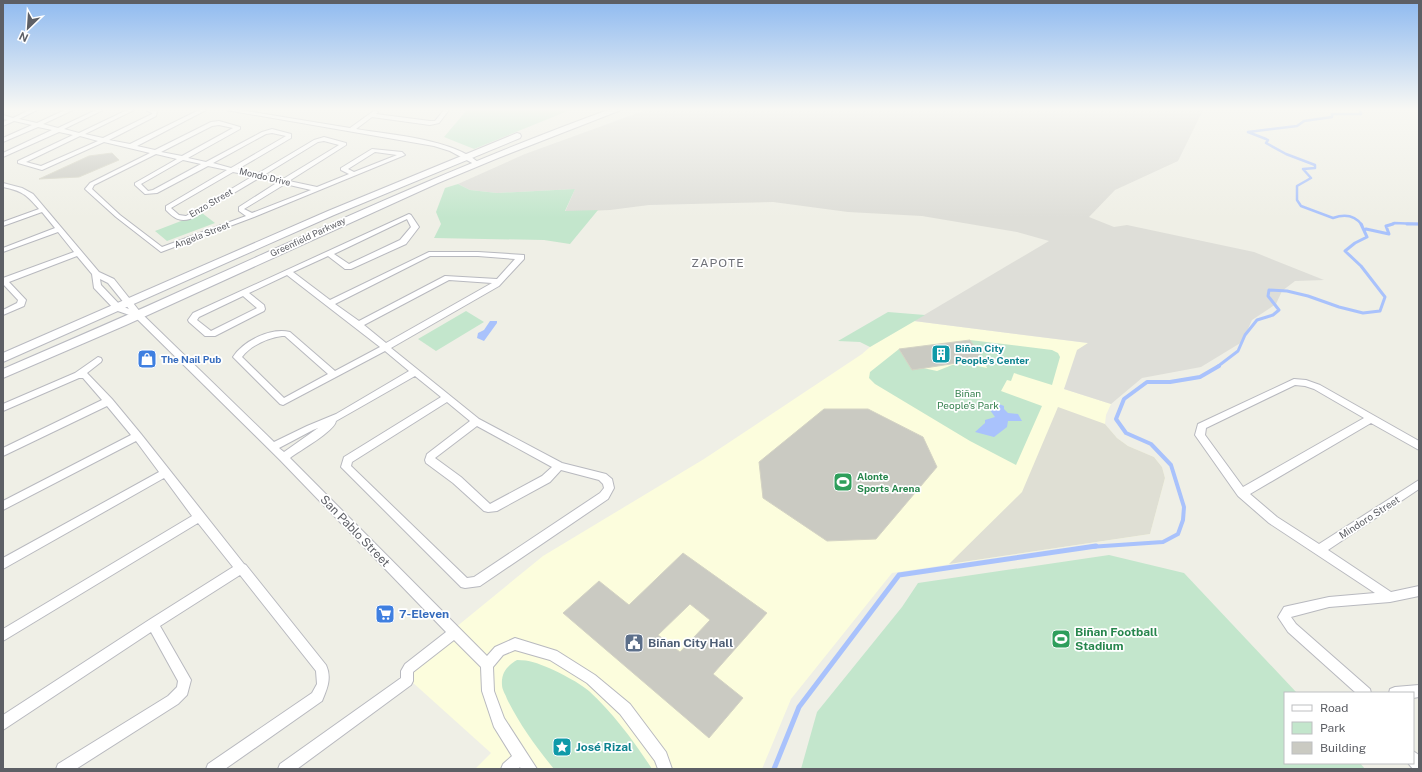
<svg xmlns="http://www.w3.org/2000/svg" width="1422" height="772" viewBox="0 0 1422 772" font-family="'Public Sans',sans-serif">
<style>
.commercial{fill:#fcfddd}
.industrial{fill:#deded8}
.education{fill:#dfdfd4}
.green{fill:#c3e6cc}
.water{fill:#a9c2fc}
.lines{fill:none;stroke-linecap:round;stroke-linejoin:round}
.stream-far3{stroke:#a9c2fc;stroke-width:2.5}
.stream-far2{stroke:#a9c2fc;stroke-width:3}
.stream-far1{stroke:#a9c2fc;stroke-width:4}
.stream{stroke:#a9c2fc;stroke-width:5}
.building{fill:#cacac2;stroke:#d4d3c4;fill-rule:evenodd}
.minor-casing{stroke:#b8b9bf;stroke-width:2}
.secondary-casing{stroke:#b9bac1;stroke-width:2}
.minor{fill:#fff;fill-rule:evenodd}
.secondary{fill:#fff;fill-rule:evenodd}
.labels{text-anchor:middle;stroke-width:3.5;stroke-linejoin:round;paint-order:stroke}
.far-street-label{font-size:9px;fill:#5d5f65;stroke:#fff}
.culture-label{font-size:10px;font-weight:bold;fill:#0d838f;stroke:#fff;text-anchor:start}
.shop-label{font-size:10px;font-weight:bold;fill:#366cbe;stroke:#fff;text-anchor:start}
.park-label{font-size:10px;fill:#37824f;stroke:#fff}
.leisure-label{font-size:10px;font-weight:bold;fill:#27864d;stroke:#fff;text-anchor:start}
.street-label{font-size:10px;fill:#5d5f65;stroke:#fff}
.quarter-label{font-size:12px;letter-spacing:1px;fill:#6e7077;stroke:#fff}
.near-street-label{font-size:12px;fill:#5d5f65;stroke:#fff}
.near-shop-label{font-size:12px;font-weight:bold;fill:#366cbe;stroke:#fff;text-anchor:start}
.near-leisure-label{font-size:12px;font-weight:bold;fill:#27864d;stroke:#fff;text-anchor:start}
.near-service-label{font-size:12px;font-weight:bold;fill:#4e5e75;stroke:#fff;text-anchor:start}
.near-culture-label{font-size:12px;font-weight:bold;fill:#0d838f;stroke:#fff;text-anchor:start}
</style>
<rect width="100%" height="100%" fill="#efefe6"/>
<path class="commercial" d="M914,321L1088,343L1064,389L1111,404L1106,415L1105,424L1117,438L1128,446L1154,457L1162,467L1165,478L1150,534L892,573L791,699L762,769H475L491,753L401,672L543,556L704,459L862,354L870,347Z"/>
<path class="industrial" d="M646,110H1203L1178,161L1115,190L1089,217L1114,227L1127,225L1254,252L1324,280L1295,281L1282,291L1276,304L1252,320L1242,342L1201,367L1142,378L1111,404L1064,389L1077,350L1088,343L914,321L1049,241L1017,232L922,216L848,212L773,202L649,205L610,210L565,212L575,189L497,193L470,190L458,184L525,154Z"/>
<path class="education" d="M1058,407L1105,424L1117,438L1128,446L1154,457L1162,467L1165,478L1150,534L949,564L1022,492Z"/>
<path class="green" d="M467,110H570L474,149L444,137Z
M458,184L470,190L497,193L575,189L565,211L598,210L570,244L544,240L434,238L441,224L436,212L445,188Z
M202,213L215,223L167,241L155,231Z
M466,311L484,322L436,351L418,339Z
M888,312L925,315L870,347L860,342L838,341Z
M970,340L1052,350L1058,353L1060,357L1052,385L1014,373L1011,381L1007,380L1001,391L1042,406L1016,465L970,441L875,384L869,378L870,372L899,349L912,370L923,368L937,371L952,365L968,364L987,368L983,359Z
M1109,555L1184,573L1297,693H1285V763H1360L1365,769H801L817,712L902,607L918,583Z
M517,660C530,660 537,663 549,668C562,674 578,682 589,691C613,713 634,741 652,769H554C536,747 520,725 507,699C506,695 502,690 502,685C501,673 507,666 517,660Z"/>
<path class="water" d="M490,321H497V323L484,341L477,338L478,333L484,330Z
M991,403H997L1004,406V409L1008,413L1018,414L1022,421H1008L1007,427L994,437L975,432L985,423V420L995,417L987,406Z"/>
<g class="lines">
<path class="stream-far3" d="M1360,110L1361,114H1332V117L1304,121L1297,126L1248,132L1266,139L1268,140L1266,143L1286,154L1315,165V168L1303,169L1311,178L1297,186V200L1301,206L1333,218C1344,214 1354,214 1362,225
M1390,225L1394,223L1419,224"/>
<path class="stream-far2" d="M1407,224H1419
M1366,229L1389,234L1386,226L1393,224
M1217,367L1238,351L1245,335L1257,320L1273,315L1279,310L1268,296L1269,290L1287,291L1308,296L1339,307L1363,313L1380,311L1385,297L1361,266L1345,251L1355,243L1367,237L1361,224"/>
<path class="stream-far1" d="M1089,547L1163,542L1178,534L1183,520L1184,507L1171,465L1151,444L1126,433L1116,419L1124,399L1147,382H1170L1200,377L1219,366"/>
<path class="stream" d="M774,769L799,707L899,575L1096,546"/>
</g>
<path class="building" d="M112,153L119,160L79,177L39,179L89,156Z
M970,340L983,359L912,370L899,349Z
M824,409H868L923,437L937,467L876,539L827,541L763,498L759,462Z
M683,553L767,613L713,674L743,698L709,738L563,613L599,581L629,605ZM690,604L710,620L680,652L658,635Z"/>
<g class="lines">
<defs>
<path id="minor" d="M29,110H37L19,119L37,123L65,110H73L43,124L58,128L96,110H103L64,129L79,133L127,110H134L85,134L103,138L152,114V113L146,110L157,111L156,116L109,140L130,144L199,110H206L137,146L155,150L211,122L219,121L240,127V129L188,158L206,162L262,132L272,129L291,134V138L238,169L257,174L314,140L324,137L346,143V145L289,181L317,187L349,174L341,170V168L372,149L402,152L405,155L254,217L161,252L116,217L85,189L90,183L150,153L104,142L42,170L18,163V161L73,135L59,132L3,157V153L52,130L38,127L3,142V138L32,125L14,121L3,126V122L8,120L3,119V115L13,118ZM219,125L233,128L182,156L161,152L212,126ZM272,133L286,136L231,168L213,163L266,134ZM80,136L98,141L41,166L26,162ZM324,141L339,145L283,179L264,175L318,142ZM375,152L397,155L354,172L348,169ZM156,154L177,159L135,183V185L145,194L157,193L208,166L227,170L166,206V210C174,218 179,222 190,219L259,178L278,182L239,207V211L246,216L162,247L120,215L92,189L94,185ZM183,160L201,164L153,190L148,191L141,184ZM233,172L253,176L186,216L179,215L171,208ZM285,184L311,190L252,213L244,209Z
M226,110H241L350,128L375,110L378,112L376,114L430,121H435L444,110H449L439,123L430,125L372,117L356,129C391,135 453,139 479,163L474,164L450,151L434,146Z
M3,183L22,188L33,194L99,272L114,279L141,313L274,442L307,426L336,414L409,371L385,351L283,405L280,404L233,357C243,341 271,327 290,332L335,371L380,347L287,275L249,293L264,305L265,309L264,311L215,336H205L189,322L188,320L193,313L409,214L411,215L419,227L406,244L351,269H345L328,256L293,272L330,300L429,252H478L524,255V259L499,286L391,348L479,419L562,463L606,474L612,479L614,488L608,499L480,586L465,588L461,587L341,467L344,457L441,397L415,376L336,421C335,431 299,451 290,458L487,656L495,647L515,638L557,651L595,675L630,704L666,752L672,769H658L655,761L620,714L587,683L550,660L515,650L503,655L493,667L494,691L504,718L537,769H521L520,767L518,769H501L503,764L512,756L494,727L482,691L481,667L454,640L413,672V681L411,685L297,769H278L280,764L401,678V671L405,664L446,632L280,460L135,317L115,310L94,288L92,274L77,256L9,282L26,300L24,306L3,315V310L17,303L18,300L3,284V278L74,252L58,232L3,252V248L55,228L42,212L3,226V222L39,209C26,194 22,191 3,187ZM407,219L411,227L400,240L349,264L334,254ZM430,256H478L515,259L497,279L445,276L359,321L335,304ZM100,279L108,283L129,309L121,306L101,285ZM449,280L492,283L386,343L364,325ZM243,296L257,308L211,331L197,320L199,317ZM282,336H285L328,374L284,398L242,357C251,345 268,338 282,336ZM447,402L470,421L427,454L425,460L426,463L453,483L484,511L488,512L497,511L550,482L561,470L599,480L603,484L604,488L600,493L474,577L467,578L351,466L352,462ZM477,426L552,467L542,476L490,504L461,477L435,458ZM318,428L284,452L279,448L313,430Z
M98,357L101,358L102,360L101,362L87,373L112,399L141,434L244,564L246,565L326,665C332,678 327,689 322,701L225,769H206L208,764L312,693L317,684L316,671L240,575L160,626L191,680L187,695L178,704L76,769H56L58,764L168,696L177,687L178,681L151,632L3,730V715L149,620L233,567L198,523L3,641V629L192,516L164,478L3,569V558L159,472L136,441L3,510V501L131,435L107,406L3,456V448L102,400L83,378H79L3,411V404L75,373Z
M1294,379L1306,380L1320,385L1419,441V450L1371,423L1250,494L1277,517L1319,544L1419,480V489L1328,550L1391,592L1419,586V596L1390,602L1329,607L1291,617L1296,624L1370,689L1371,693H1356L1288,632L1278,617L1284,607L1288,606L1329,597L1375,593L1269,523L1238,496L1195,435L1198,424ZM1295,385L1305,386L1314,389L1364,418L1243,487L1205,435L1206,428Z
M1419,685V697L1413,698V693H1389L1390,689L1395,687Z
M1413,751L1419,755V769H1413L1408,763H1413Z"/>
<path id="secondary" d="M608,110H621L498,158L438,183L126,325L3,378V369C67,341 131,314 194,285C331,224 467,161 608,110Z
M517,133L520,134L521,136L520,138L334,215L3,362V353L328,211Z"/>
</defs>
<use href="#minor" class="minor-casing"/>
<use href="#secondary" class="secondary-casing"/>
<use href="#minor" class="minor"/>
<use href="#secondary" class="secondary"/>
</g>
<linearGradient id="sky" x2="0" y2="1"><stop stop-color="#8fbaf0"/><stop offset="0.5" stop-color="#f8f8f4"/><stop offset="1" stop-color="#f8f8f4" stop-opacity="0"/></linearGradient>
<rect width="1422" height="218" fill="url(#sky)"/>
<defs>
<symbol id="building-square" viewBox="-11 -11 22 22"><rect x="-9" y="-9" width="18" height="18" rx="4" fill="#0f9aa8" stroke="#fff"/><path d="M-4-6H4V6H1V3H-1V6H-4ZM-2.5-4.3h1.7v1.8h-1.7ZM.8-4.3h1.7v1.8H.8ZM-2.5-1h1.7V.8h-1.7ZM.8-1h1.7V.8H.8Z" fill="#fff"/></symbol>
<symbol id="shop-square" viewBox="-11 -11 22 22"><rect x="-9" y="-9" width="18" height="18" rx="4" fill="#3f7fe0" stroke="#fff"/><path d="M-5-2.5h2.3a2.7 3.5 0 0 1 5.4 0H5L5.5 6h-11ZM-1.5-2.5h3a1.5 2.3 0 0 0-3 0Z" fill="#fff"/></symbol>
<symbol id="stadium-square" viewBox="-11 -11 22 22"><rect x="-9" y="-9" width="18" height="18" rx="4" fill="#2e9e5b" stroke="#fff"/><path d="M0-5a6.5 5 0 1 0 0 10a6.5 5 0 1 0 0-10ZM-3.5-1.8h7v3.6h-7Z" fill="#fff"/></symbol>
<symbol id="supermarket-square" viewBox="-11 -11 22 22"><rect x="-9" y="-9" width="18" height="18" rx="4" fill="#3f7fe0" stroke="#fff"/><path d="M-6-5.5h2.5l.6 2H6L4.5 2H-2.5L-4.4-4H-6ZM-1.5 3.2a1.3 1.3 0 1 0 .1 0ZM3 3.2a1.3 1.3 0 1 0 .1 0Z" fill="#fff"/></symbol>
<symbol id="civic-square" viewBox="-11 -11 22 22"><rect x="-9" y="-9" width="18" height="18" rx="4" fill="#5c6f8a" stroke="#fff"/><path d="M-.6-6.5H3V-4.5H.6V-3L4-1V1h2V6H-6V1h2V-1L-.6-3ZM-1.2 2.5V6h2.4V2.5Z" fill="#fff"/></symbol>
<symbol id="sight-square" viewBox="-11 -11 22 22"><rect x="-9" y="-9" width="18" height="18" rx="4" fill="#0f9aa8" stroke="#fff"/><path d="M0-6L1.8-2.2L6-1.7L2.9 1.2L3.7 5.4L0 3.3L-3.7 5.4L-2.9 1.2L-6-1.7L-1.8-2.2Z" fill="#fff"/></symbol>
</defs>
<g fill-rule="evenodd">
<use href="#building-square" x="930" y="343" width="22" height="22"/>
<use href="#shop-square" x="136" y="348" width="22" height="22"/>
<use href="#stadium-square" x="832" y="471" width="22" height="22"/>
<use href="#supermarket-square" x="374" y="603" width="22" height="22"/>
<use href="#stadium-square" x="1050" y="628" width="22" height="22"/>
<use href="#civic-square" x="623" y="632" width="22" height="22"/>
<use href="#sight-square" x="551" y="736" width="22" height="22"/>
</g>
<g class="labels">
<g class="far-street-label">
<text transform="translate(265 177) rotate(13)" y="3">Mondo Drive</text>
<text transform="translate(211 203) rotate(-30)" y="3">Enzo Street</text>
<text transform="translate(202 235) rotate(-21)" y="3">Angela Street</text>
<text transform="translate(308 237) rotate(-25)" y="3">Greenfield Parkway</text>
</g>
<g class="culture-label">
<text x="955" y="352">Biñan City<tspan x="955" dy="12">People's Center</tspan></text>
</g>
<g class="shop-label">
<text x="161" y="363">The Nail Pub</text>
</g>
<g class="park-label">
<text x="968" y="397">Biñan<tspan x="968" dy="12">People's Park</tspan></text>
</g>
<g class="leisure-label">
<text x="857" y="480">Alonte<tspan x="857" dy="12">Sports Arena</tspan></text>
</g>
<g class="street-label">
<text transform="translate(1369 517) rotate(-33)" y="4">Mindoro Street</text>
</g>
<g class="quarter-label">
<text x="718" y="267">ZAPOTE</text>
</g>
<g class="near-street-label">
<text transform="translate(355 531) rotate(46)" y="4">San Pablo Street</text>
</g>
<g class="near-shop-label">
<text x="399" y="618">7-Eleven</text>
</g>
<g class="near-leisure-label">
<text x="1075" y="636">Biñan Football<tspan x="1075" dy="14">Stadium</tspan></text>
</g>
<g class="near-service-label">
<text x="648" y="647">Biñan City Hall</text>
</g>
<g class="near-culture-label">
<text x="576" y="751">José Rizal</text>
</g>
</g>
<rect width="1422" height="772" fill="none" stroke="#5d5f65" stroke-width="8"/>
<rect x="1284" y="692" width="130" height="72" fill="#ffffff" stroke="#bebfc1"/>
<rect x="1292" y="705" width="20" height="6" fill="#ffffff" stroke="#bebfc1"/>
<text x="1320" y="712" font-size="12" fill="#5d5f65">Road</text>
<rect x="1292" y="722" width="20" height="12" fill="#c3e6cc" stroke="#bebfc1"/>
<text x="1320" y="732" font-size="12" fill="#5d5f65">Park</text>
<rect x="1292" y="742" width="20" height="12" fill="#cacac2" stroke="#bebfc1"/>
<text x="1320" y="752" font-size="12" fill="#5d5f65">Building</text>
<g transform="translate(28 28) rotate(205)" stroke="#ffffff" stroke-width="3" paint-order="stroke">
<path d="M0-3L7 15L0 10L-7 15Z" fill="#5d5f65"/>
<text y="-6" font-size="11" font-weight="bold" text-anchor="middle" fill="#5d5f65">N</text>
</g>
</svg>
